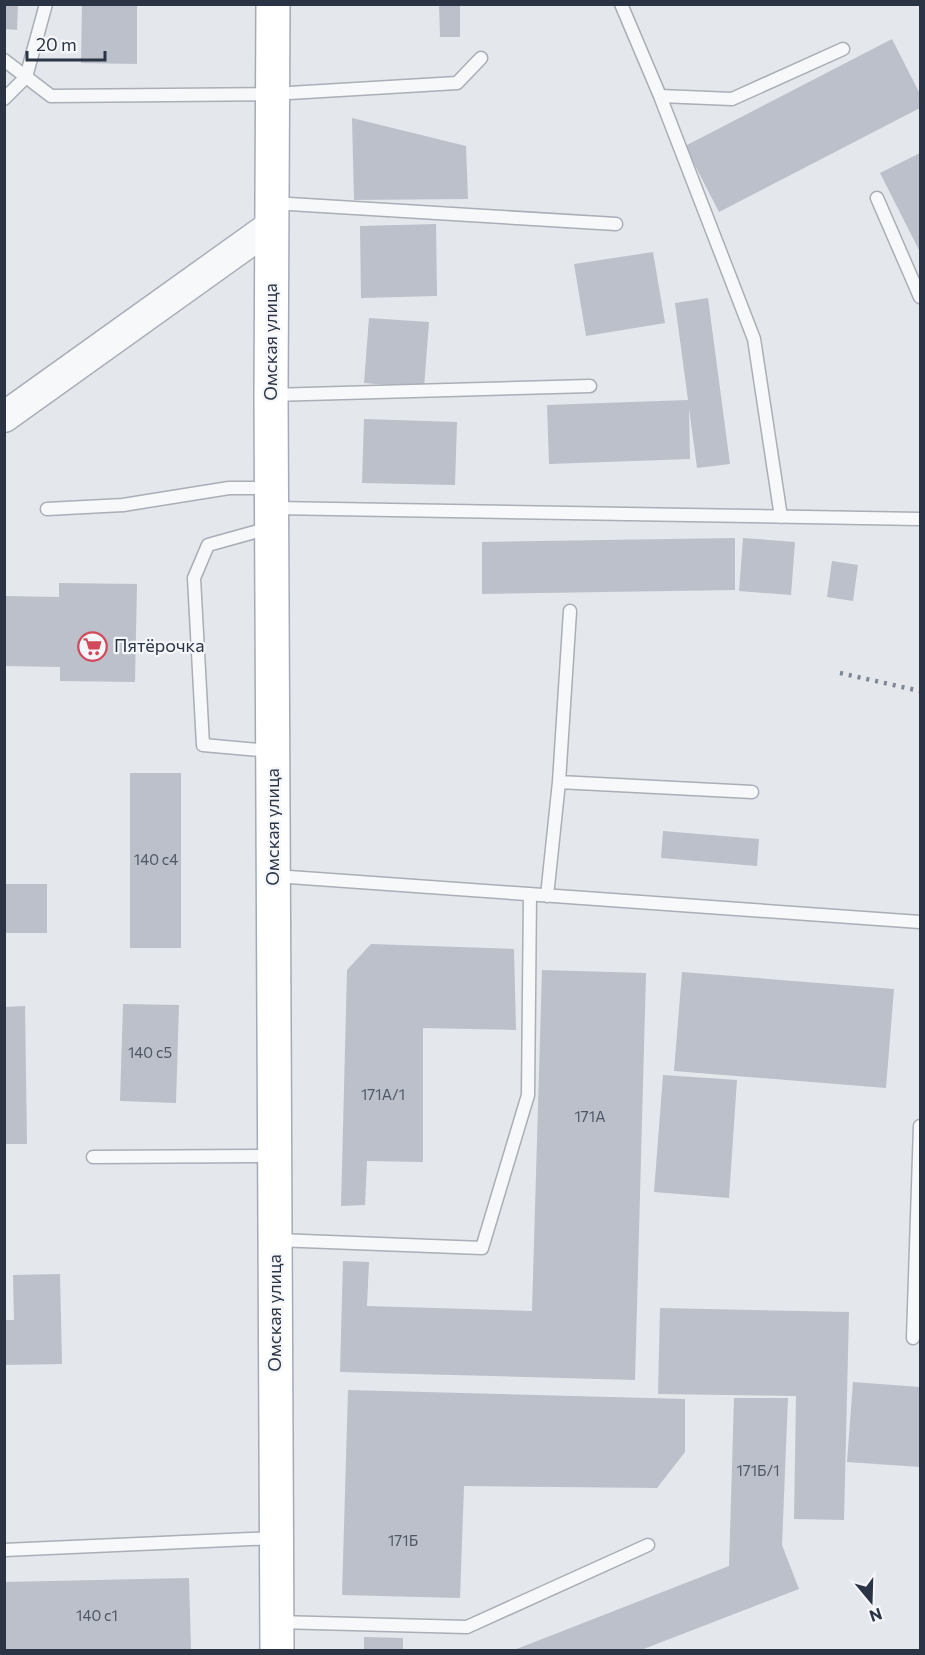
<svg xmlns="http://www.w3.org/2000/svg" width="925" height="1655" viewBox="0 0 925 1655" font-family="Commissioner,sans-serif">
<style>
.building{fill:#bbc0ca}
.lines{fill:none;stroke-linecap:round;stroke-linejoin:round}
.service-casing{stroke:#a9aeb7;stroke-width:15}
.tertiary-casing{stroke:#a9aeb7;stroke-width:33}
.primary-casing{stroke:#a3abb8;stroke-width:36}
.service{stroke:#f7f8fa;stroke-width:12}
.tertiary{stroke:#f7f8fa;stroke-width:30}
.primary{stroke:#fff;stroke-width:33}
.rail{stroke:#7d8696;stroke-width:4.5;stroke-dasharray:3 6;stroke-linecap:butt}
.labels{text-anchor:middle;stroke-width:4.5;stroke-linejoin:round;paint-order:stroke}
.number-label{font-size:15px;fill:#4f5766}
.street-label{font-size:18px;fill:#2b3445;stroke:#f4f6f9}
.poi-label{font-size:18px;fill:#2b3445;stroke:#f4f6f9;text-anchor:start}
</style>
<rect width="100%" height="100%" fill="#e4e7ec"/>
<path class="building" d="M4,4H18L17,30L4,29Z
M82,4H137V64L81,63Z
M439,4H460V37H440Z
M892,39L920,94V108L719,212L685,146Z
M352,118L466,146L468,199L354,200Z
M920,153V252L880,173Z
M436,224L437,296L361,298L360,226Z
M653,252L665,323L586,336L574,264Z
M708,298L730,464L697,468L689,408L690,459L549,464L547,405L688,400L675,303Z
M369,318L429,322L424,388L364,383Z
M364,419L457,422L455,485L362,483Z
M735,538V590L482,594V542Z
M743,538L795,542L791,595L739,591Z
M832,561L858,565L853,601L827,597Z
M59,583L137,584L135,682L60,681V667L4,666V596L59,597Z
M130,773H181V948H130Z
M663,831L759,839L757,866L661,858Z
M4,884H47V933H4Z
M371,944L514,949L516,1030L423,1028V1162L367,1161L365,1205L341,1206L347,970Z
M542,970L646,973L635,1380L340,1372L343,1261L369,1262L367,1306L532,1311Z
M682,972L894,989L886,1088L674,1071Z
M123,1004L179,1005L176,1103L120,1101Z
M25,1006L27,1144H4V1007Z
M663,1075L737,1080L729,1198L654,1192Z
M60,1274L62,1364L4,1365V1320H14L13,1275Z
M660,1308L849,1312L844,1520L794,1519L796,1396L658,1394Z
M853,1382L920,1387V1467L847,1462Z
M348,1390L685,1399V1452L657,1488L464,1486L460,1598L342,1595Z
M734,1398H788L782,1545L799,1589L641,1650H514L729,1566Z
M189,1578L191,1650H4V1582Z
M364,1637L403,1638V1650H364Z"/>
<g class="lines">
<defs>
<path id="service" d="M621,4L660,96L754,339L781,517
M4,60L51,96L272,94L457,83L481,58
M660,96L732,99L843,49
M4,99L26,77L46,4
M877,198L920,297
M273,203L616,224
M271,395L590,386
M274,508L920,519
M47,509L123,505L229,488H270
M269,528L208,545L194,578L203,745L270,751
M559,782L570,611
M275,876L920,922
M547,896L559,782L752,792
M93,1157L274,1156
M277,1240L482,1248L528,1095L530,894
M913,1338L920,1126
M4,1550L275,1538
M277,1622L467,1627L648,1545"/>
<path id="tertiary" d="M4,417L271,226"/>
<path id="primary" d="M273,4L271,395L277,1650"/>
</defs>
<use href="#service" class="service-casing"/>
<use href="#tertiary" class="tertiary-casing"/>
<use href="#primary" class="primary-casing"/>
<use href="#service" class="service"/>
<use href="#tertiary" class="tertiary"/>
<use href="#primary" class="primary"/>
<path class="rail" d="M840,673L920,691"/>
</g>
<defs>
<symbol id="supermarket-ring" viewBox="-11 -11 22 22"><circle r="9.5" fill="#f4f6f9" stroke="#d1495b" stroke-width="1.5"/><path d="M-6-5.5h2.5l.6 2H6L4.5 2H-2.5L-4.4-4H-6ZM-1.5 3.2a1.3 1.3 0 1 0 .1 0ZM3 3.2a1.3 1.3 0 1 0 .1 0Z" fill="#d1495b"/></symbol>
</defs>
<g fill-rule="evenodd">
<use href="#supermarket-ring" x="76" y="630" width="33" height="33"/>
</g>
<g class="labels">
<g class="number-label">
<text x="156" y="865">140 с4</text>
<text x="150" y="1058">140 с5</text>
<text x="383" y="1100">171А/1</text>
<text x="590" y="1122">171А</text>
<text x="758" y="1476">171Б/1</text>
<text x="403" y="1546">171Б</text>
<text x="97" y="1621">140 с1</text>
</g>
<g class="street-label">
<text transform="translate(271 342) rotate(-90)" y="6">Омская улица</text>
<text transform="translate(273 827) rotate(-90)" y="6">Омская улица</text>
<text transform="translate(275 1313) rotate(-90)" y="6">Омская улица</text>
</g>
<g class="poi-label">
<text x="114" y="652">Пятёрочка</text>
</g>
</g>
<rect width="925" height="1655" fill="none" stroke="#2b3445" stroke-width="12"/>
<g transform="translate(871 1601) rotate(161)" stroke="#f4f6f9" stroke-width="4.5" paint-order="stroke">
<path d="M0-4.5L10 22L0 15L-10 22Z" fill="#2b3445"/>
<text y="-9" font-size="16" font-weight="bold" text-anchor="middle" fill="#2b3445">N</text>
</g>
<path d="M27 51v9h78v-9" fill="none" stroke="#2b3445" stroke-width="3"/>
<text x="36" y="51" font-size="18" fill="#2b3445" stroke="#f4f6f9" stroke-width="4.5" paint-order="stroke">20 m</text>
</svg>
